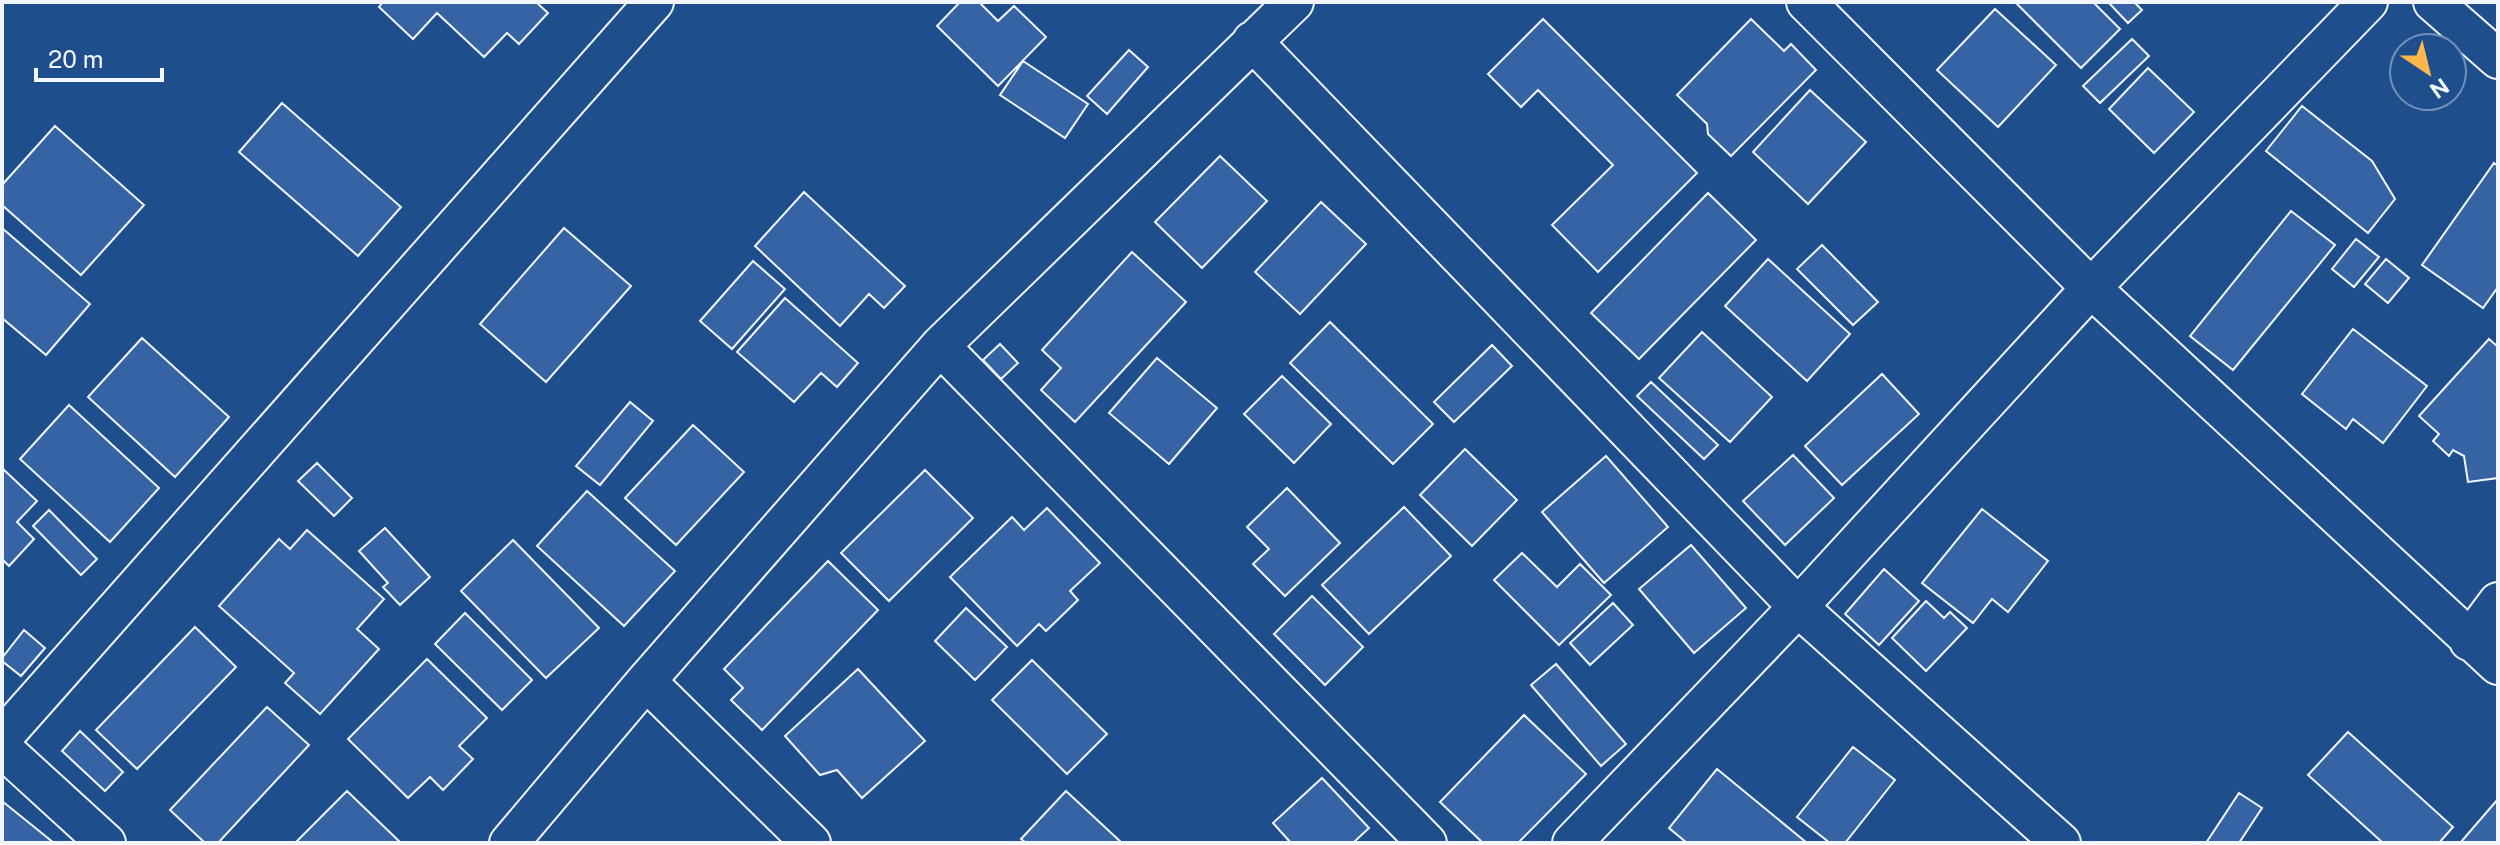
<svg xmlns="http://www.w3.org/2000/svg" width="2500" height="845" viewBox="0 0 2500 845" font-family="'Public Sans',sans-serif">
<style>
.building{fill:#3563a3;stroke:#f2f6ff;stroke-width:2}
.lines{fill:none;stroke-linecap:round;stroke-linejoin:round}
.minor-casing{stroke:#f2f6ff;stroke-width:42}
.minor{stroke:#1f4e8c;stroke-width:38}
</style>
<rect width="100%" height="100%" fill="#1f4e8c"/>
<path class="building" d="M383,2H536L548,13L519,44L507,33L484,57L437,13L413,39L379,7Z
M960,2H979L998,21L1014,6L1046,37L998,86L937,26Z
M2015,2H2093L2120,29L2081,68Z
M2108,2H2134L2142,10L2128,23Z
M1995,9L2056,65L1998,127L1937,70Z
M1543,19L1697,173L1598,272L1552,225L1613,165L1538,90L1521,107L1488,74Z
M1751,19L1784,51L1791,44L1816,70L1731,156L1708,134L1707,124L1677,95Z
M2132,39L2149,56L2100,103L2083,86Z
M1129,50L1148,67L1107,114L1087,96Z
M1023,61L1088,104L1065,138L1000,95Z
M2148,68L2194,112L2154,153L2109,109Z
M1810,90L1866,142L1808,204L1753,152Z
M282,103L401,207L358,256L239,152Z
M2302,106L2372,161L2395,199L2368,233L2266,151Z
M55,126L144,205L81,275L2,205V185Z
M1220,156L1267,201L1202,268L1155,222Z
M2494,163L2498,166V287L2483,308L2422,265Z
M804,192L905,286L884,308L869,294L840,326L755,246Z
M1708,193L1756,240L1639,359L1591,313Z
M1321,202L1366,244L1300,314L1255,272Z
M2291,211L2335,245L2233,370L2190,336Z
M2,228L90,304L46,355L2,318Z
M564,228L631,286L546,382L480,324Z
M2356,239L2379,257L2354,287L2332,269Z
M1822,245L1878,302L1853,325L1797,269Z
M1132,252L1186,302L1075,422L1041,390L1061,368L1042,350Z
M1768,259L1850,334L1807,381L1725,306Z
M2386,259L2409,278L2388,303L2365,284Z
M753,261L785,289L732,349L700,321Z
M785,298L858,363L837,387L821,373L794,402L737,352Z
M1330,322L1433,424L1393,464L1290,363Z
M2353,329L2427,386L2383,443L2353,419L2346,429L2302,394Z
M1702,332L1772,397L1730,442L1659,378Z
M142,338L229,417L175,477L88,397Z
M2489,339L2498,347V478L2468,482L2464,456L2453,450L2449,456L2433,441L2439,434L2419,416Z
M1000,344L1018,363L1001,379L983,360Z
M1492,345L1512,366L1454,422L1434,402Z
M1157,358L1217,408L1169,464L1109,413Z
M1882,374L1919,414L1842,485L1805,446Z
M1282,376L1331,424L1294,463L1244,414Z
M1651,382L1718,445L1704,459L1637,396Z
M630,402L653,421L600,485L576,466Z
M69,405L159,488L110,542L20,459Z
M693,425L744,472L676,545L625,498Z
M1465,449L1517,500L1472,546L1420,495Z
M1793,455L1834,498L1785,545L1743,501Z
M1606,456L1668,527L1604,583L1542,512Z
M317,463L352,498L334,516L298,481Z
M2,468L37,501L17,522L34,539L9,566L2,559Z
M925,470L973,518L889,601L841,553Z
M1287,488L1340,543L1285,596L1253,564L1269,549L1247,527Z
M587,491L675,571L624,626L537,546Z
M1404,507L1451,556L1369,634L1322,585Z
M1047,508L1100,563L1070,591L1078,600L1046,631L1039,624L1017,646L950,577L1012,517L1024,530Z
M1982,509L2048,561L2008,612L1992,599L1973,623L1922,583Z
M49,510L97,559L81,575L33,526Z
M385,528L430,577L400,605L383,587L388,583L359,551Z
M307,530L384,599L357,629L379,649L320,714L285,683L294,673L219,606L279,539L290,549Z
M513,540L599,628L546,678L461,591Z
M1691,545L1746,608L1694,653L1639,589Z
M1522,553L1557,587L1580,564L1611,595L1559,645L1494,580Z
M828,561L878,610L762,730L731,700L743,688L724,669Z
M1884,569L1919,601L1879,645L1845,614Z
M1312,596L1363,647L1325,685L1274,634Z
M1926,601L1944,618L1950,612L1967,628L1926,671L1892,638Z
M1613,603L1633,625L1590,665L1570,643Z
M966,608L1007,647L975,680L935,641Z
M465,613L532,680L502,710L435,644Z
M195,627L236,667L137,769L96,730Z
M24,630L45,648L21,676L2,661V658Z
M427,659L487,718L459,746L473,759L443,790L430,777L408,798L348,739Z
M1032,660L1107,734L1067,774L992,700Z
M1556,664L1626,744L1601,766L1531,685Z
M858,669L925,741L862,798L837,770L820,775L785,736Z
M267,707L309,745L218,843H205L170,810Z
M1524,715L1586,774L1518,843H1483L1440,802Z
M80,731L123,772L105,791L62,751Z
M2348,732L2453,827L2439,843H2383L2308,775Z
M1853,747L1895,780L1845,843H1830L1797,817Z
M1717,769L1807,843H1687L1669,828Z
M1322,778L1369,828L1353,843H1291L1273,823Z
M347,791L401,843H295Z
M1066,791L1122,843H1026L1021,839Z
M2239,793L2262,808L2239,843H2206Z
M2498,799V843H2460Z
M2,801L54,843H2Z"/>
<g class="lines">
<defs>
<path id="minor" d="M1806,2L2091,288L2498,665
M2433,2L2498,59
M1252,41L1798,607L2061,843
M940,346L1427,843
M2469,641L2498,602
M646,681L811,843
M2,738L654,2
M2,748L106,843
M509,843L646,681L940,346L1294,2
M1572,843L1798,607L2091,288L2368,2"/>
</defs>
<use href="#minor" class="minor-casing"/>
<use href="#minor" class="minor"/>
</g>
<rect width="2500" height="845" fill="none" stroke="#f2f6ff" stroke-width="8"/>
<g transform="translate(2428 72) rotate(145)"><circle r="38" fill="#1f4e8c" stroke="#7391ba" stroke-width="2"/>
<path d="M0-6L14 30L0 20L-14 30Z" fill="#ffb74d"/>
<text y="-12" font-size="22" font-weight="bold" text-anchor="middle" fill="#f2f6ff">N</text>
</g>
<path d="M36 68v12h126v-12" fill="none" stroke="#f2f6ff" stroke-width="4"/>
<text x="48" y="68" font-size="24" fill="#f2f6ff" stroke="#1f4e8c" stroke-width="6" paint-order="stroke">20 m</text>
</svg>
